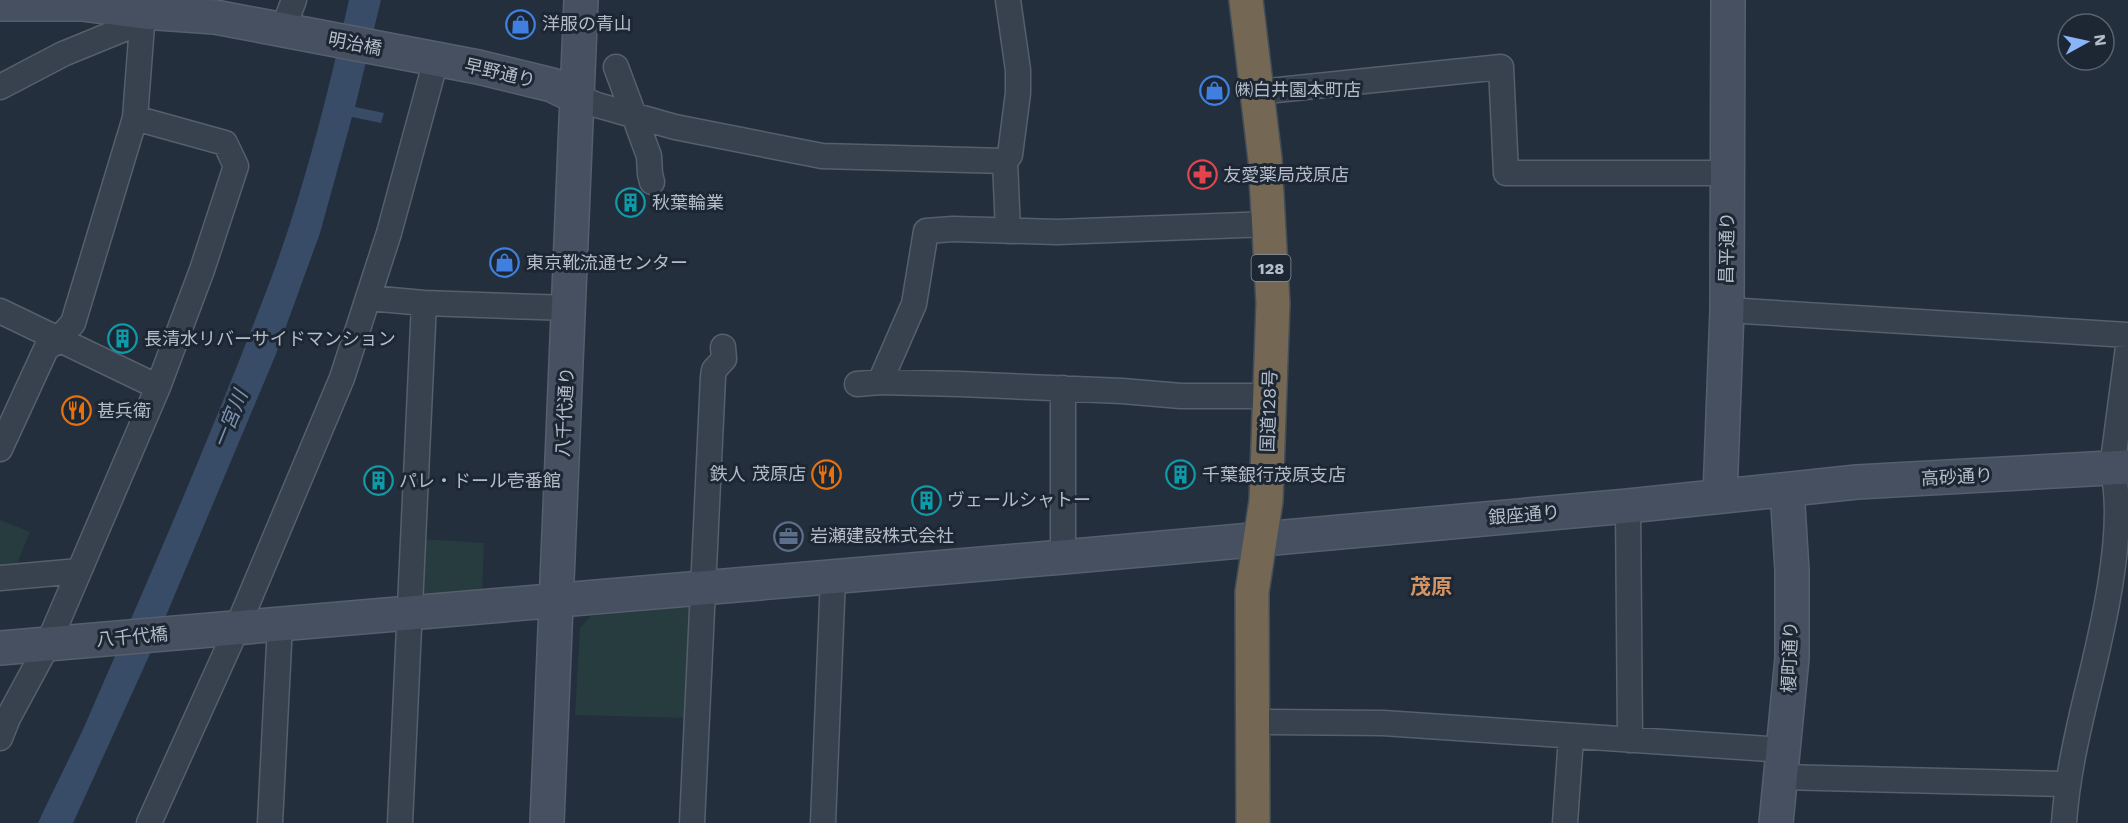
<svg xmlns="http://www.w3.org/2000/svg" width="2128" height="823" viewBox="0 0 2128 823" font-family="'Work Sans','Noto Sans JP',sans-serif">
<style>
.green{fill:#263c3f}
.water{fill:#394c67}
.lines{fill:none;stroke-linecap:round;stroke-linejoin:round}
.street-casing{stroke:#565f6c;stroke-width:27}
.secondary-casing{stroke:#565f6c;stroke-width:36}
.highway-casing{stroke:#434c59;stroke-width:36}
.street{stroke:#38414e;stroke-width:24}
.secondary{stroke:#465061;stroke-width:33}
.highway{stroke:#746855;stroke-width:33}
.labels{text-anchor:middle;stroke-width:6;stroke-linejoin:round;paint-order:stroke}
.shield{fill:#1d2633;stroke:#878f9c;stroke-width:1.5}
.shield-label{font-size:16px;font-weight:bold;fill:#b4bcc9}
.poi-label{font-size:18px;fill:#b4bcc9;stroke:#1d2633;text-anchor:start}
.street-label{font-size:18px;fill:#b4bcc9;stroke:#1d2633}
.water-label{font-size:20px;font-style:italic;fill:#7c92b1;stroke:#1d2633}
.quarter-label{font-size:21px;font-weight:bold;fill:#d59563;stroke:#1d2633}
</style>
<rect width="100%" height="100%" fill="#242f3e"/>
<path class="green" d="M0,520L30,532L15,568L0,569Z
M421,539L484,543L482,590L419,594Z
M693,606L687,718L575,715L580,628L591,616Z"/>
<path class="water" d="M349,0H381L355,107L384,113L381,123L352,117L320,233L276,354L149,656L73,823H38C53,790 70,758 85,725C150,576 215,427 272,276C305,187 328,93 349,0Z"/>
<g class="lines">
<defs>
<path id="street" d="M1008,0L1018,70V93L1010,155L1005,161L1008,231
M283,29L294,0
M616,67L649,156L650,174L652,182
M0,87L63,54L124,29L143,12
M1258,92L1501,67L1506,173H1728
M577,97L597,105L675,127L822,156L1005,161
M369,298L424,303L569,308
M1727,310L2128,335
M0,311L158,387
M880,382L914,304L926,231L953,229L1057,232L1270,224
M857,384L880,382L960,384L1122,391L1181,396H1269
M1063,388V557
M0,449L46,349L59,339L73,323L135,118L143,12
M1628,506L1630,740
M0,578L79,571
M1253,725L1263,722L1383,723L1784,750
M0,738L8,718L48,644L158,387L202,270L236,166L225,143L135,118
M1781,777L2067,784
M149,823L237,628L342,378L389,233L436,60
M270,823L280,625
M400,823L424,303
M692,823L713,377L714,370L724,359L723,347
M823,823L833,577
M1565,823L1571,737
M2064,823C2067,780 2076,739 2086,697C2101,637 2128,527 2112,468L2128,347"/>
<path id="secondary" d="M0,4H82L143,12L215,17L478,67L552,85L577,97
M1720,496L1727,310L1728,0
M0,648L1063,557L1628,506L1857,482L2128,467
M547,823L581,0
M1776,823L1792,658V570L1787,490"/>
<path id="highway" d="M1246,0L1265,159L1273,303L1266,501L1252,592L1253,823"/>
</defs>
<use href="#street" class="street-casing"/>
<use href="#secondary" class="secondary-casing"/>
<use href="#highway" class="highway-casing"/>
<use href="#street" class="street"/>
<use href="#secondary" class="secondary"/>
<use href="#highway" class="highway"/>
</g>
<defs>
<symbol id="shop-ring" viewBox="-11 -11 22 22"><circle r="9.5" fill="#1d2633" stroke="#3f7fe0" stroke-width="1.5"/><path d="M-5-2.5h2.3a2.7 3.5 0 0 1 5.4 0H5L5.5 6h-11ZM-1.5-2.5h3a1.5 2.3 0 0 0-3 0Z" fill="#3f7fe0"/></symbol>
<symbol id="pharmacy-ring" viewBox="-11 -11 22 22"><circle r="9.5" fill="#1d2633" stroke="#e0444e" stroke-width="1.5"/><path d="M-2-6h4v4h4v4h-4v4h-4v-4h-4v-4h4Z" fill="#e0444e"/></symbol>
<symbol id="building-ring" viewBox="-11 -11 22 22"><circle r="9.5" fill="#1d2633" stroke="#0f9aa8" stroke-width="1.5"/><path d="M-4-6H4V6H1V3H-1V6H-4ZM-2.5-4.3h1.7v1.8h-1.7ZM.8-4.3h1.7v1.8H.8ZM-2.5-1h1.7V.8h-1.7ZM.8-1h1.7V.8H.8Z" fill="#0f9aa8"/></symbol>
<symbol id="restaurant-ring" viewBox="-11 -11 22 22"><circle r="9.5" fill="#1d2633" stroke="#e8710a" stroke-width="1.5"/><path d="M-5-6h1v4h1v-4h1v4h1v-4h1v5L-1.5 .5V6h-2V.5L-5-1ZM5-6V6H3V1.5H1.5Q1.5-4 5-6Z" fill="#e8710a"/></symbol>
<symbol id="office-ring" viewBox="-11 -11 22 22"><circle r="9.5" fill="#1d2633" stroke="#5c6f8a" stroke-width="1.5"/><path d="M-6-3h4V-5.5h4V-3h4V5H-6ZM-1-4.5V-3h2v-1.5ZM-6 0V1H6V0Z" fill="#5c6f8a"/></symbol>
</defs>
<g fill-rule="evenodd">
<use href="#shop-ring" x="504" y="8" width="33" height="33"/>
<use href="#shop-ring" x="1198" y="74" width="33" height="33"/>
<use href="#pharmacy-ring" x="1186" y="158" width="33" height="33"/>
<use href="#building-ring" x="614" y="186" width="33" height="33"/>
<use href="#shop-ring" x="488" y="246" width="33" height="33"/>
<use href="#building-ring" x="106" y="322" width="33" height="33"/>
<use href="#restaurant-ring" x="60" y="394" width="33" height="33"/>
<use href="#restaurant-ring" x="810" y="458" width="33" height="33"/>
<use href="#building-ring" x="1164" y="458" width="33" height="33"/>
<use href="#building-ring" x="362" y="464" width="33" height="33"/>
<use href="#building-ring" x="910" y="484" width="33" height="33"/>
<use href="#office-ring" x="772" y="520" width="33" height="33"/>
</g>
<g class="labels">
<rect class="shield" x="1251.5" y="255" width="39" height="26" rx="4.5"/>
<g class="shield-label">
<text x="1271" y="274">128</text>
</g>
<g class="poi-label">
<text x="542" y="30">洋服の青山</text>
<text x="1235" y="96">㈱白井園本町店</text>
<text x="1223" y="181">友愛薬局茂原店</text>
<text x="652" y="209">秋葉輪業</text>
<text x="526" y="269">東京靴流通センター</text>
<text x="144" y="345">長清水リバーサイドマンション</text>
<text x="97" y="417">甚兵衛</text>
<text x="806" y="480" text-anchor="end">鉄人 茂原店</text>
<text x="1202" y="481">千葉銀行茂原支店</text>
<text x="399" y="487">パレ・ドール壱番館</text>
<text x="947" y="506">ヴェールシャトー</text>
<text x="810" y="542">岩瀬建設株式会社</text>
</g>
<g class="street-label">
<text transform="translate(355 44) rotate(11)" y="6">明治橋</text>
<text transform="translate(500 73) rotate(13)" y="6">早野通り</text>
<text transform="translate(1727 248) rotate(-89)" y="6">昌平通り</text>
<text transform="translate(1269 411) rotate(-88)" y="6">国道128号</text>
<text transform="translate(565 412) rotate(-87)" y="6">八千代通り</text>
<text transform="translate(1957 477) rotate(-3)" y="6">高砂通り</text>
<text transform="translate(1524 515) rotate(-5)" y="6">銀座通り</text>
<text transform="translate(132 637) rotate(-5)" y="6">八千代橋</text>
<text transform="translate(1790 657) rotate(-88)" y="6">榎町通り</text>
</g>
<g class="water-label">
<text transform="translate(230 419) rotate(-68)" y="7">一宮川</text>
</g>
<g class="quarter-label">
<text x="1431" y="594">茂原</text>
</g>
</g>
<g transform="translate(2086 42) rotate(82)"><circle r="28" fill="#1d2633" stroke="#59626f" stroke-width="1.5"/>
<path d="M0-4.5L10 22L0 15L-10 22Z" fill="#8ab4f8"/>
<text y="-9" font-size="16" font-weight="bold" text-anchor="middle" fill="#b4bcc9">N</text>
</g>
</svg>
